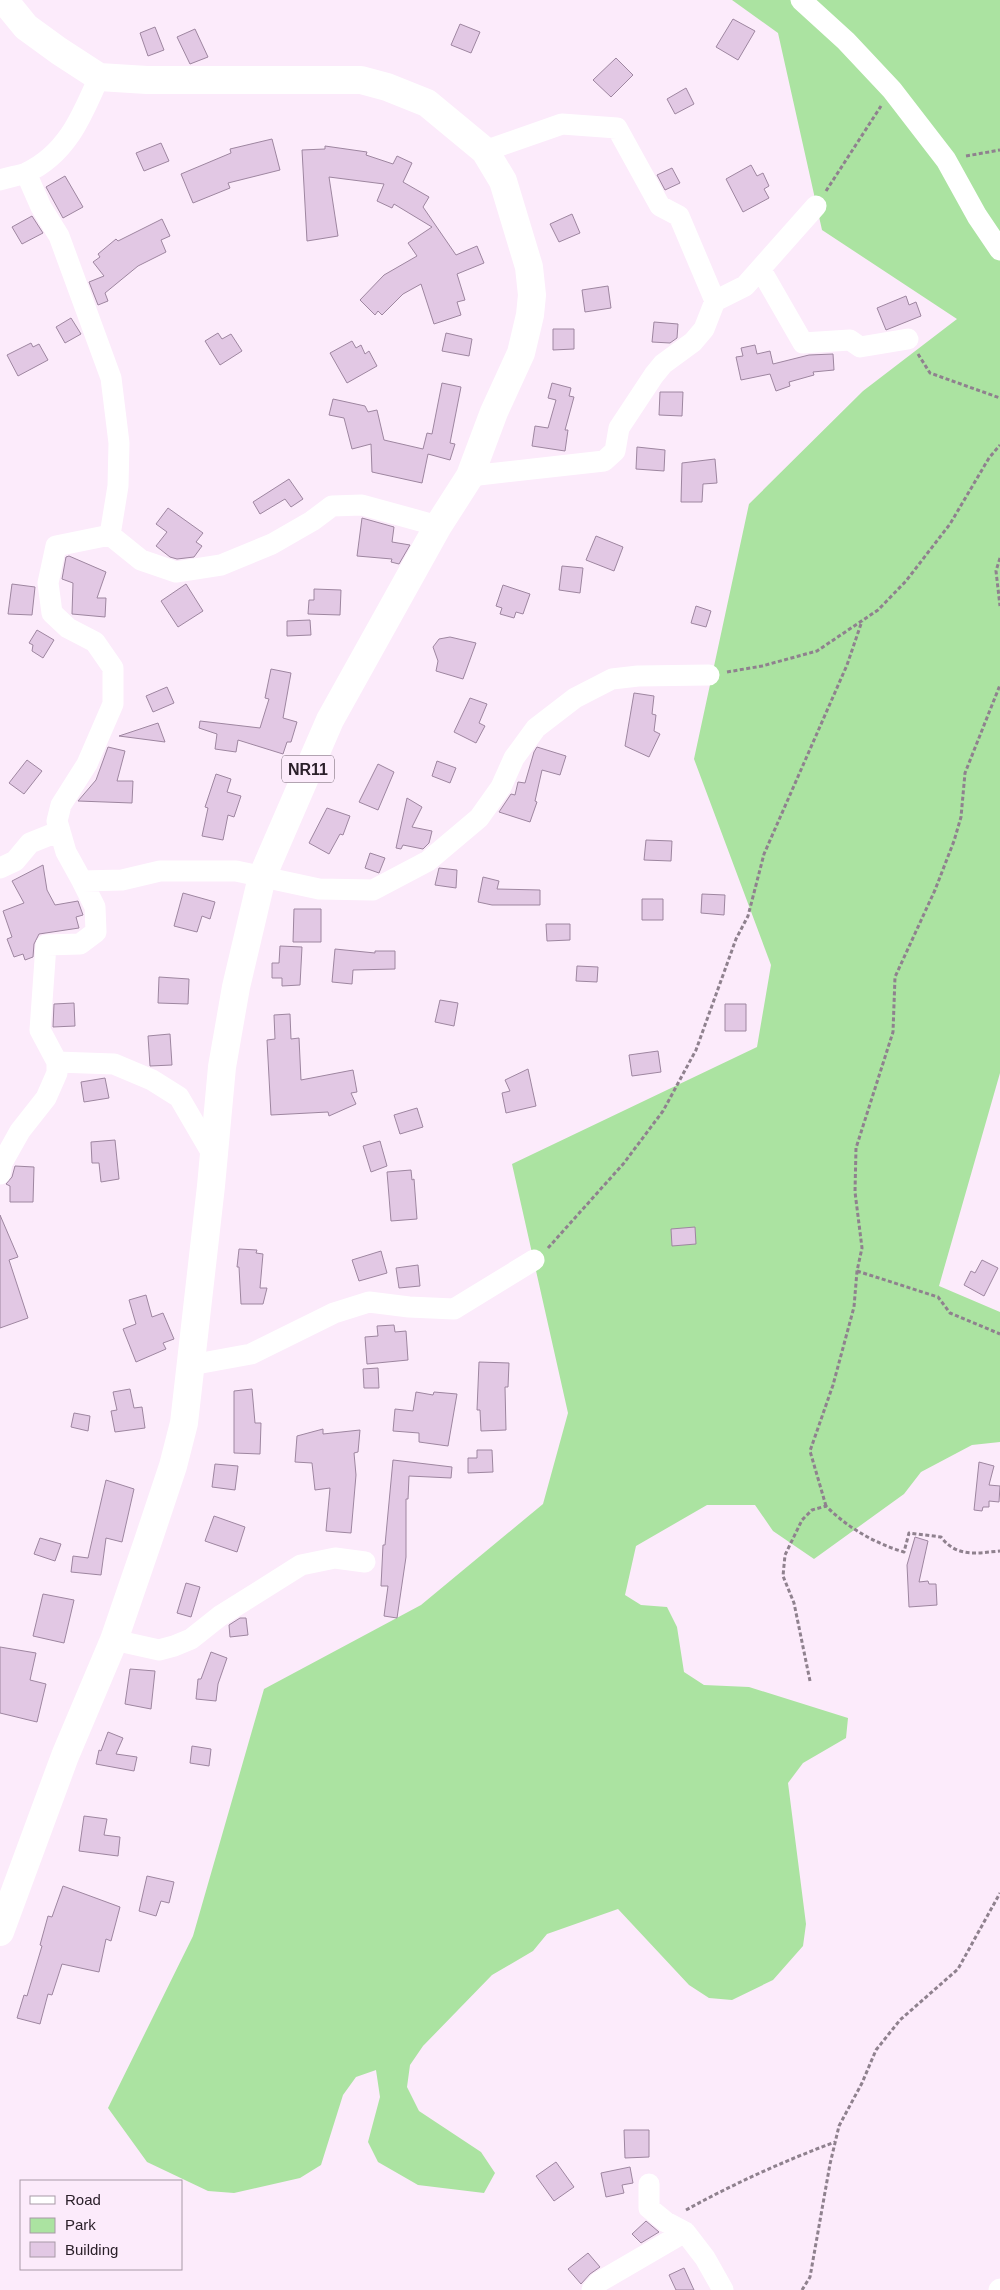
<svg xmlns="http://www.w3.org/2000/svg" width="1000" height="2290" viewBox="0 0 1000 2290" font-family="Arial,sans-serif">
<style>
.green{fill:#abe3a1}
.building{fill:#e2c8e4;stroke:#9e86a0}
.lines{fill:none;stroke-linecap:round;stroke-linejoin:round}
.path{stroke:#8f818e;stroke-width:3;stroke-dasharray:4 2.5;stroke-linecap:butt}
.minor{stroke:#fff;stroke-width:21}
.highway{stroke:#fff;stroke-width:28}
.labels{text-anchor:middle;stroke-width:5;stroke-linejoin:round;paint-order:stroke}
.shield{fill:#fcebfb;stroke:#6a5d69;stroke-width:1}
.shield-label{font-size:16px;font-weight:bold;fill:#2b202a}
</style>
<rect width="100%" height="100%" fill="#fcebfb"/>
<path class="green" d="M732,0H1000V1073L939,1286L1000,1312V1442L972,1445L921,1472L904,1494L814,1559L773,1531L755,1505H707L636,1546L625,1595L641,1605L667,1607L677,1627L684,1672L704,1685L749,1687L848,1718L846,1738L803,1763L788,1783L806,1924L803,1946L773,1980L732,2000L709,1998L689,1985L618,1909L547,1934L533,1951L492,1975L423,2046L410,2065L407,2087L419,2111L481,2152L495,2173L484,2193L418,2185L378,2162L368,2142L380,2097L376,2070L356,2077L343,2095L321,2165L300,2178L234,2193L208,2191L147,2162L108,2108L193,1936L264,1689L421,1605L543,1504L568,1413L512,1164L757,1047L771,965L694,759L749,504L863,391L957,319L822,230L778,33Z"/>
<path class="building" d="M733,19L755,31L738,60L716,47Z
M460,24L480,32L471,53L451,45Z
M155,27L164,50L148,56L140,33Z
M195,29L208,57L190,64L177,37Z
M616,58L633,75L611,97L593,80Z
M686,88L694,104L675,114L667,99Z
M272,139L280,170L228,183L230,188L193,203L181,174L231,153L230,149Z
M161,143L169,161L144,171L136,153Z
M325,146L367,152L366,155L393,164L397,156L412,163L403,182L429,197L423,207L456,255L477,246L484,263L457,274L465,300L457,302L461,315L434,324L421,284L403,294L382,315L378,311L375,315L360,300L384,275L417,256L408,243L432,227L394,204L392,208L377,201L384,184L329,177L338,236L307,241L302,150L325,149Z
M751,165L757,176L763,173L769,186L764,189L769,198L743,212L726,179Z
M672,168L680,183L665,190L657,175Z
M65,176L83,207L63,218L46,187Z
M572,214L580,233L559,242L550,224Z
M32,216L43,233L22,244L12,227Z
M162,219L170,236L161,240L166,252L138,266L105,293L108,301L98,305L89,282L104,276L93,262L100,257L98,254L116,239L118,241Z
M608,286L611,308L585,312L582,290Z
M906,296L909,305L916,302L921,316L886,330L877,308Z
M71,318L81,334L65,343L56,327Z
M654,322L678,324L677,338L670,343L652,342Z
M553,329H574V349L553,350Z
M218,333L222,339L231,334L242,351L220,365L205,341Z
M446,333L472,339L469,356L442,351Z
M352,341L356,348L361,345L365,354L369,351L377,366L347,383L330,353Z
M31,343L33,347L39,344L48,360L18,376L7,355Z
M755,345L757,354L770,351L773,364L809,355L833,354L834,370L813,372L814,375L789,382L790,386L776,391L770,374L741,380L736,357L743,356L741,348Z
M442,383L461,387L450,443L455,444L450,460L428,454L422,483L372,472L371,444L352,449L344,418L329,415L333,399L365,406L368,412L377,410L384,440L423,449L427,433L432,434Z
M552,383L571,388L569,396L574,397L565,430H568L565,451L532,446L535,426L548,428L556,400L548,398Z
M660,392H683L682,416L659,415Z
M637,447L665,450L664,471L636,469Z
M715,459L717,483L703,484L702,502H681L682,463Z
M289,479L303,499L291,507L285,499L260,514L253,502Z
M168,508L203,533L196,542L202,546L194,557L177,559L170,557L156,546L167,532L156,524Z
M362,518L394,527L392,542L410,545L399,564L391,562L392,559L357,556Z
M596,536L623,547L614,571L586,560Z
M69,556L106,572L97,598H106L105,617L72,614L73,583L62,579L66,557Z
M562,566L583,568L580,593L559,590Z
M12,584L35,587L32,615L8,614Z
M186,584L203,611L178,627L161,601Z
M503,585L530,594L523,614L516,612L514,618L500,614L502,608L496,606Z
M314,589L341,590L340,615L308,614L309,600H314Z
M696,606L711,611L706,627L691,623Z
M310,620L311,635L287,636V621Z
M37,630L54,640L43,658L32,651L33,645L29,643Z
M450,637L476,643L463,679L436,671L438,661L433,647L439,639Z
M271,669L291,673L283,718L297,722L291,742H287L283,754L238,740L236,752L215,749L217,734L199,728L200,721L260,728L269,699L265,698Z
M167,687L174,703L153,712L146,696Z
M634,693L654,696L652,714L656,715L654,731L660,734L649,757L625,746Z
M470,698L487,704L479,723L485,726L476,743L454,732Z
M158,723L165,742L119,736Z
M108,747L125,751L117,781H133L132,803L78,801L96,780Z
M537,747L566,756L560,775L542,770L535,801L537,802L530,822L499,812L511,794L515,795L518,782L525,783L534,752Z
M27,760L42,771L24,794L9,783Z
M437,761L456,768L450,783L432,776Z
M378,764L394,772L378,810L359,802Z
M216,774L231,779L227,792L241,796L234,817L228,815L223,840L202,836L208,808L205,807Z
M407,798L422,807L412,827L432,831L429,843L423,849L403,845L401,849L396,848Z
M327,808L350,816L343,835L340,834L329,854L309,843Z
M646,840L672,841L671,861L644,860Z
M370,853L385,858L379,873L365,868Z
M43,865L47,890L55,905L78,901L83,915L76,917L79,928L39,934L34,944L33,957L25,960L23,954L14,957L7,939L12,937L3,911L24,903L12,881Z
M439,868L457,870L456,888L435,885Z
M483,877L499,881L497,889L540,890V905H492L478,902Z
M183,893L215,902L210,919L202,916L197,932L174,926Z
M702,894L725,895L724,915L701,913Z
M642,899H663V920H642Z
M294,909H321V942H293Z
M546,924H570V940L547,941Z
M280,946L302,947L300,985L282,986V978H272V963H279Z
M335,949L375,953V951H395V969L353,970L352,984L332,982Z
M577,966L598,967L597,982L576,981Z
M159,977L189,979L188,1004L158,1003Z
M440,1000L458,1003L454,1026L435,1022Z
M74,1003L75,1026L53,1027L54,1004Z
M725,1004H746V1031H725Z
M290,1014L291,1039L299,1038L301,1080L353,1070L357,1092L351,1093L356,1104L329,1116L328,1112L271,1115L267,1040L275,1039L274,1015Z
M170,1034L172,1065L150,1066L148,1036Z
M658,1051L661,1072L632,1076L629,1055Z
M528,1069L536,1106L506,1113L502,1093L510,1091L505,1080Z
M105,1078L109,1098L84,1102L81,1082Z
M417,1108L423,1127L400,1134L394,1115Z
M115,1140L119,1179L101,1182L99,1163H92L91,1142Z
M380,1141L387,1166L371,1172L363,1146Z
M15,1166L34,1167L33,1202H10V1186L6,1184L12,1177Z
M411,1170L412,1180L414,1179L417,1219L391,1221L387,1172Z
M0,1215L18,1257L9,1260L28,1318L0,1328Z
M695,1227L696,1244L672,1246L671,1229Z
M239,1249L257,1250L256,1253L263,1254L260,1288H267L263,1304H241L239,1267H237Z
M381,1251L387,1273L359,1281L352,1260Z
M982,1260L998,1268L984,1296L964,1285L971,1271L975,1273Z
M418,1265L420,1286L399,1288L396,1268Z
M146,1295L152,1317L163,1313L174,1339L163,1343L166,1349L136,1362L123,1329L136,1324L129,1300Z
M394,1325L395,1332L406,1331L408,1360L367,1364L365,1337L378,1336L377,1326Z
M479,1362L509,1363L508,1387H505L506,1430L481,1431L480,1410H477Z
M378,1368L379,1388H364L363,1369Z
M130,1389L134,1408L142,1407L145,1428L115,1432L111,1411L117,1410L113,1392Z
M252,1389L255,1423H261L260,1454L234,1453V1391Z
M416,1392L433,1395L434,1392L457,1394L448,1446L419,1442V1433L393,1431L395,1409L413,1411Z
M74,1413L90,1416L88,1431L71,1427Z
M323,1429V1434L360,1430L358,1452L354,1453L356,1475L351,1533L326,1531L330,1488L315,1490L312,1463L295,1462L297,1436Z
M477,1450H492L493,1472L468,1473V1458H477Z
M393,1460L452,1467L451,1478L409,1476L408,1499H406V1557L397,1618L384,1616L388,1586H381L383,1545H385Z
M979,1462L994,1466L989,1485L1000,1486L999,1502L989,1501V1507H983L982,1511L974,1510Z
M215,1464L238,1466L235,1490L212,1487Z
M106,1480L134,1489L122,1542L106,1538L101,1575L71,1572L73,1556L88,1558Z
M214,1516L245,1527L237,1552L205,1541Z
M915,1537L928,1541L919,1582L928,1581L929,1584H936L937,1605L909,1607L907,1565Z
M40,1538L61,1544L55,1561L34,1554Z
M186,1583L200,1587L191,1617L177,1613Z
M43,1594L74,1600L64,1643L33,1636Z
M240,1618H246L248,1635L230,1637L229,1625Z
M0,1647L36,1653L30,1680L46,1684L37,1722L0,1713Z
M211,1652L227,1658L218,1684L216,1701L196,1699L198,1679H201Z
M130,1669L155,1671L151,1709L125,1704Z
M108,1732L123,1738L116,1754L137,1757L134,1771L96,1764L99,1750L101,1751Z
M192,1746L211,1749L209,1766L190,1763Z
M84,1816L107,1819L104,1835L120,1837L118,1856L79,1851Z
M147,1876L174,1882L169,1903L161,1901L156,1916L139,1911Z
M63,1886L120,1907L111,1941L106,1939L99,1972L62,1964L52,1995L48,1994L40,2024L17,2018L24,1995L27,1996L42,1946L40,1945L48,1916L52,1917Z
M624,2130H649V2157L625,2158Z
M556,2162L574,2187L554,2201L536,2176Z
M630,2167L633,2183L622,2185L624,2193L606,2197L601,2173Z
M646,2221L659,2232L641,2243L632,2234Z
M588,2253L600,2267L590,2274L581,2284L568,2269Z
M684,2268L694,2290H676L669,2275Z"/>
<g class="lines">
<path class="path" d="M966,156L1000,150
M826,191L881,106
M918,354L930,373L1000,398
M1000,558L996,571L1000,606
M727,672L762,666L817,651L878,610L906,581L950,524L989,458L1000,445
M548,1248L624,1163L663,1111L696,1050L736,939L748,916L764,854L847,665L862,621
M857,1271L938,1297L950,1313L1000,1334
M826,1506L810,1451L833,1385L854,1307L857,1271L862,1248L855,1192L856,1148L893,1032L895,977L935,890L954,841L961,817L965,773L1000,685
M810,1681L794,1603L783,1576L785,1555L802,1520L812,1510L826,1506C848,1528 874,1543 904,1552L909,1533L941,1537C957,1558 977,1553 1000,1551
M686,2210C733,2184 784,2161 835,2142
M802,2290L810,2277L830,2164L839,2126L862,2083L876,2050L900,2020L958,1969L1000,1893"/>
<path class="minor" d="M801,0L846,41L892,90L946,160L977,216L1000,250
M26,173L41,207L59,236L111,378L119,443L118,486L110,535L56,546L48,583L52,613L68,628L95,642L113,668V704L87,764L61,805L57,821L66,852L82,881L122,880L160,871H236L319,889L373,890L428,861L479,818L501,787L514,758L536,728L575,698L612,679L638,676L709,675
M0,180C8,177 18,176 26,173C67,154 82,116 99,77
M761,270L803,343L850,340L860,347L908,339
M715,301L745,286L816,206
M470,476L604,461L615,451L619,428L654,375L663,364L693,342L704,329L715,301L679,216L660,206L617,128L562,124L485,151
M110,535L141,560L176,572L221,565L272,544L312,521L332,506L362,505L438,526
M0,868L15,861L30,843L60,831
M57,1062L114,1064L152,1080L179,1097L214,1157
M0,1174L2,1163L20,1131L46,1098L57,1073V1062L40,1030L46,945L80,944L96,932L95,907L82,881
M191,1365L251,1354L334,1313L369,1302L409,1307L454,1309L534,1260
M114,1640L159,1650L174,1646L191,1639L220,1616L301,1565L335,1558L365,1562
M649,2184V2208L666,2222L685,2232L705,2258L723,2290
M592,2290L599,2282L685,2232
M999,2290L1000,2289"/>
<path class="highway" d="M0,1932L65,1756L114,1640L148,1541L173,1466L184,1423L211,1186L222,1067L236,987L262,877L330,720L438,526L470,476L494,412L521,353L530,315L532,295L529,267L503,181L485,151L427,103L387,87L361,80H147L99,77L59,51L26,27L4,0"/>
</g>
<g class="labels">
<rect class="shield" x="282" y="755.5" width="52" height="27" rx="4"/>
<g class="shield-label">
<text x="308" y="775">NR11</text>
</g>
</g>
<rect x="20" y="2180" width="162" height="90" fill="#fcebfb" stroke="#a89aa7"/>
<rect x="30" y="2196" width="25" height="8" fill="#ffffff" stroke="#a89aa7"/>
<text x="65" y="2205" font-size="15" fill="#2b202a">Road</text>
<rect x="30" y="2218" width="25" height="15" fill="#abe3a1" stroke="#a89aa7"/>
<text x="65" y="2230" font-size="15" fill="#2b202a">Park</text>
<rect x="30" y="2242" width="25" height="15" fill="#e2c8e4" stroke="#a89aa7"/>
<text x="65" y="2255" font-size="15" fill="#2b202a">Building</text>
</svg>
